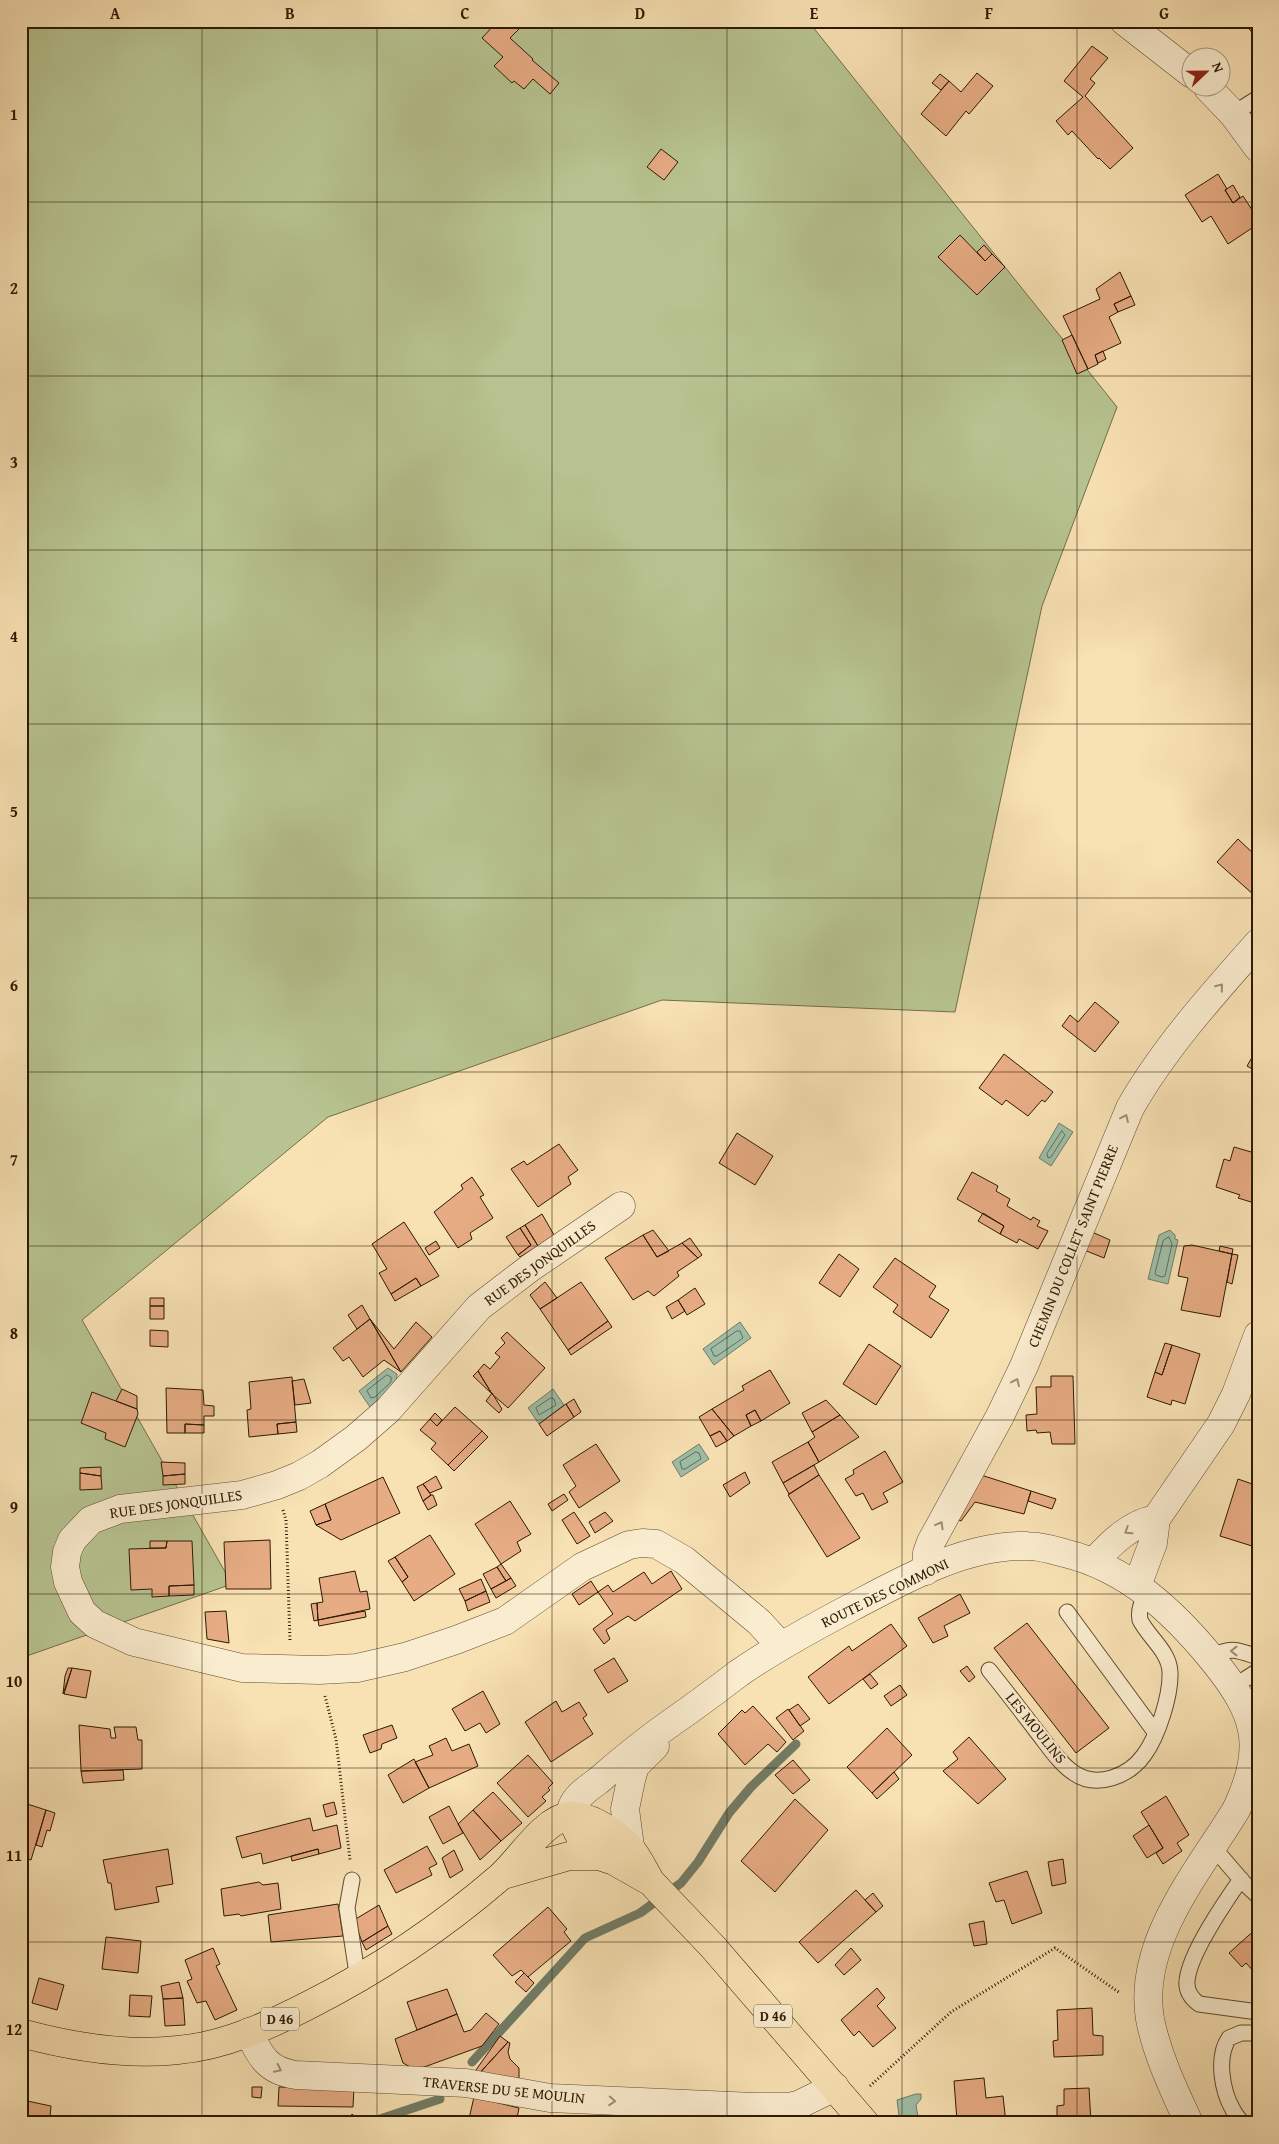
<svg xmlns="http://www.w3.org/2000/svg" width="1279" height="2144" viewBox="0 0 1279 2144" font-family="'Gentium Book Plus',serif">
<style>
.green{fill:#b7c491;stroke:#726e4a}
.water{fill:#9ebea8;stroke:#717c66}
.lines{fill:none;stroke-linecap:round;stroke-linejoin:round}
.shore{stroke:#666c56;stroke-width:1}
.stream{stroke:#717c66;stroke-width:9}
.building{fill:#e7ac84;stroke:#2e1903}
.service-casing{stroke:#604b2f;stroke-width:17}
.minor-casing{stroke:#604b2f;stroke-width:29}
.tertiary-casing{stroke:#604b2f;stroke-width:29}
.primary-casing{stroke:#2e1903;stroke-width:29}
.path{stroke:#2e1903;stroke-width:3;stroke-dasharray:1 2.5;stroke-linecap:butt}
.service{stroke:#faecce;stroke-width:15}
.minor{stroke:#faecce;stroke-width:28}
.tertiary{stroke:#faecce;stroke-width:28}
.primary{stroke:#f8e1b3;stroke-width:28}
.oneway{stroke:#9e8d73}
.grid{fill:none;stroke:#2e1903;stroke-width:1;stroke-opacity:0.55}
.labels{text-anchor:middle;stroke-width:4.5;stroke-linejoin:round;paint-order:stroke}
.shield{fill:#faecce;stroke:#6b5840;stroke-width:1}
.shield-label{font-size:14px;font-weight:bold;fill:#2e1903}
.street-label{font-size:15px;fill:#2e1903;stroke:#faecce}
.neatline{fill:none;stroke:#2e1903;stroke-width:2}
.grid-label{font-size:16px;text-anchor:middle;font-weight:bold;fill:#2e1903}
</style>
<rect width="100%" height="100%" fill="#f8e1b3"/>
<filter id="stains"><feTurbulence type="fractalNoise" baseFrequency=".004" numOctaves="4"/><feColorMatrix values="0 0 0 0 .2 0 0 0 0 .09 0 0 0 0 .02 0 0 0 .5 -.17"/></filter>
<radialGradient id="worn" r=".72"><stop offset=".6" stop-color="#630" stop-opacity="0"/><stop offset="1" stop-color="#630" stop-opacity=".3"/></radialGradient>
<path class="green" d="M21,21H808L1117,407L1042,606L955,1012L662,1000L328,1117L82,1320L232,1584L21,1658Z"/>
<path class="water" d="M1059,1123L1073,1132L1051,1166L1039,1158Z
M1170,1230L1175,1235V1239L1178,1240L1168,1284L1148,1279L1159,1235Z
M740,1322L751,1338L714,1365L703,1349Z
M388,1368L397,1374L396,1384L370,1407L359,1391Z
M553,1389L564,1405L539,1424L528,1408Z
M699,1444L709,1459L681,1477L672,1462Z
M916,2094H921V2099L916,2105L919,2123H900L897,2100Z"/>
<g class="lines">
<path class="shore" d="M1062,1131L1065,1135L1051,1157L1048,1158L1047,1154Z
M1169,1237L1172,1244L1165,1276L1162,1277L1156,1275L1155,1273L1163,1241Z
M737,1331H740L743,1338L717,1356H714L711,1349Z
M387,1375L391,1377V1382L375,1397L371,1398L367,1391Z
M551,1398L554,1399L556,1405L539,1415L536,1408Z
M696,1452L699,1453L701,1459L685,1469H682L680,1462Z"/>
<path class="stream" d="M472,2062L585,1938L640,1913L681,1883L698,1862L729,1813L751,1787L796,1744
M376,2123L380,2119L440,2099"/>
</g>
<path class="building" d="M492,21H517L522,26L510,38L533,59L532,60L559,83L550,94L533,79L524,89L514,81L512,83L494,66L503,57L482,38L495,24Z
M1251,21H1258V49L1251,38L1254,35L1246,25Z
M1092,46L1108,58L1090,79L1095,83L1085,96L1133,148L1110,169L1099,158L1098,159L1072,131L1068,135L1056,121L1083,97L1064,81Z
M977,73L993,86L969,114L966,111L946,136L921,114L949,81L961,92Z
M940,74L949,81L941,90L932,83Z
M661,149L678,162L664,180L647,167Z
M1218,174L1227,189L1225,190L1233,203L1243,196L1258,219V224L1228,244L1211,216L1202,222L1185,195Z
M1233,185L1240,197L1233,203L1225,190Z
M960,235L985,261L992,254L1005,267L977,295L938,257Z
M984,245L992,254L985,261L977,252Z
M1120,272L1131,296L1114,304L1118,312L1109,317L1121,343L1095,355L1098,364L1088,369L1063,316L1100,299L1096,289Z
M1131,296L1135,305L1118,312L1114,304Z
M1072,335L1088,369L1077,374L1062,340Z
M1103,351L1106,359L1098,363L1095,355Z
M1238,839L1256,856L1258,854V893L1255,896L1217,862Z
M1095,1002L1119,1022L1095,1052L1062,1026L1070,1015L1078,1022Z
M1258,1047V1064L1254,1070L1247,1066Z
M1004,1054L1053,1092L1045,1102L1042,1100L1028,1116L1006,1100L1002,1105L979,1088Z
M737,1133L773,1156L755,1185L719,1163Z
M559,1144L578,1170L568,1177L571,1184L538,1207L511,1169L524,1161L527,1165Z
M1234,1147L1258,1154V1180L1251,1202L1238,1198L1240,1195L1216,1187L1224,1159L1230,1161Z
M972,1172L998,1186L996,1191L1010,1199L1007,1206L1031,1220L1033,1217L1040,1221L1037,1226L1048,1231L1038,1249L1019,1239L1017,1243L1000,1234L1004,1226L957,1199Z
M472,1177L484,1195L480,1197L493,1218L470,1233L472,1239L458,1248L434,1212L463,1189L461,1185Z
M983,1213L1004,1226L1000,1234L978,1221Z
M542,1214L554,1235L538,1246L525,1225Z
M404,1222L439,1276L421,1286L416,1278L391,1294L379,1273L387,1269L372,1244Z
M525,1225L538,1246L520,1257L518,1255L531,1245L520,1228Z
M520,1228L531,1245L518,1255L506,1237Z
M653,1230L669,1251L657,1257L643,1235Z
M1092,1232L1110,1240L1104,1258L1084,1250Z
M643,1235L657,1257L682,1243L698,1258L677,1272L679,1276L654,1296L648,1291L633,1300L605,1258Z
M690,1238L702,1255L698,1258L682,1243Z
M436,1241L440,1248L429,1255L425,1248Z
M1192,1245L1232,1254L1220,1317L1181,1310L1188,1278L1178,1276L1184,1246Z
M1220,1246L1233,1249L1232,1254L1219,1251Z
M839,1254L859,1269L840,1297L819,1283Z
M1232,1254L1238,1255L1232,1284L1227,1282Z
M895,1258L936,1286L929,1297L949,1310L931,1338L893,1312L898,1305L873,1287Z
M416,1278L421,1286L395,1301L391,1294Z
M545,1282L557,1298L540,1309L530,1295Z
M581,1282L608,1321L568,1350L540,1309Z
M695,1288L705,1304L687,1315L678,1300Z
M150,1298H164V1306H150Z
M678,1300L685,1311L672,1319L666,1307Z
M362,1305L370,1319L357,1329L348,1315Z
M150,1306H164V1319H150Z
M370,1319L394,1349L416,1322L432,1337L401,1372Z
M370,1319L401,1372L384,1360L363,1377L349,1357L343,1361L333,1348Z
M608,1321L612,1327L571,1355L568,1350Z
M150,1330L168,1331V1347L150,1346Z
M507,1332L545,1368L508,1408L492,1394L478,1371L484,1364L490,1369L500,1357L495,1353L505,1343L501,1338Z
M1165,1343L1172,1345L1162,1375L1155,1372Z
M869,1344L901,1366L876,1405L843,1384Z
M1172,1345L1200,1354L1185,1404L1172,1400L1171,1405L1147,1397L1155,1372L1162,1375Z
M770,1370L790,1403L761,1421L755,1410L746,1415L751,1426L734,1436L712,1409L744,1390L742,1386Z
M478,1371L492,1394L473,1376Z
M1051,1376H1073L1075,1444H1052L1050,1432L1037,1433L1036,1430L1027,1431L1026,1415L1037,1414L1036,1387H1051Z
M292,1377L296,1422L277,1424L278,1434L249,1437L247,1410L251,1409L249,1382Z
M304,1379L311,1403L295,1405L292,1381Z
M166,1388L203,1390L204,1405L214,1406V1416H204V1425L185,1424V1433H167Z
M122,1389L137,1396V1409L116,1401Z
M92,1392L137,1409L138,1414L125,1447L105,1439L106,1433L81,1423Z
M492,1393L502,1409L499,1413L486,1401Z
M574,1399L581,1412L574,1417L566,1404Z
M826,1400L840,1415L812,1432L802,1413Z
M566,1404L574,1417L547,1436L539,1424Z
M455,1407L482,1431L448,1465L431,1449L436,1443L420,1430L430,1419L437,1426Z
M712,1409L734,1436L727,1441L720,1431L710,1436L699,1417Z
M755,1410L761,1421L751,1426L746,1415Z
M435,1413L442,1420L437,1426L430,1419Z
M840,1415L859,1437L819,1462L808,1442L815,1437L812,1432Z
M296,1422L297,1432L278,1434L277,1424Z
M185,1424L204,1425V1433H185Z
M482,1431L488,1437L454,1471L448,1465Z
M720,1431L727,1441L716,1447L710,1436Z
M808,1442L819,1462L783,1483L772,1462Z
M596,1444L620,1481L579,1508L569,1492L576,1486L563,1465Z
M885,1451L903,1482L883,1493L888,1502L872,1510L863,1493L856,1496L845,1479L854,1474L853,1470Z
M161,1462L185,1463V1474L163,1476Z
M814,1465L819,1475L789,1494L783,1483Z
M101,1467V1476L80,1473V1468Z
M745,1472L750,1483L730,1497L723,1485Z
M80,1473L101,1476L102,1489L80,1490Z
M185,1474V1484L163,1485V1476Z
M819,1475L860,1538L827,1557L788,1495Z
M981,1475L1031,1491L1024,1514L975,1502L961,1521L951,1516Z
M436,1476L442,1488L430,1493L423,1484Z
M383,1477L400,1513L341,1540L316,1525L331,1520L325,1504Z
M1238,1479L1258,1486V1529L1252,1546L1220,1536Z
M423,1484L431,1495L423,1501L417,1487Z
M1031,1491L1056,1499L1052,1509L1028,1501Z
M564,1494L568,1500L552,1511L548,1504Z
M431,1495H433L437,1505L428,1510L423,1501Z
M510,1501L531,1534L517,1542L521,1551L501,1564L475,1524Z
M325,1504L331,1520L316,1525L310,1511Z
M574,1512L590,1536L577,1544L562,1520Z
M605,1512L613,1521L595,1533L589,1522Z
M430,1535L455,1574L414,1601L402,1582L408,1577L395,1557Z
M270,1540L271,1589H226L224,1542Z
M150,1541H167L166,1548H150Z
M167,1541H192L194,1585L169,1586V1596L152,1597V1589L131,1590L129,1549L166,1548Z
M395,1557L408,1577L402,1582L388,1561Z
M501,1564L511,1578L506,1581L497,1567Z
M497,1567L506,1581L491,1589L483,1574Z
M355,1571L360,1592L367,1591L370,1609L318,1620L317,1603L323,1602L319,1578Z
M671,1571L682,1589L635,1621L628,1616L606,1630L610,1639L604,1644L593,1629L613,1614L598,1592L608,1585L613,1592L644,1572L652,1584Z
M511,1578L516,1586L496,1598L491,1589Z
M481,1579L486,1591L465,1601L459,1589Z
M591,1581L598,1592L579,1605L572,1594Z
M194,1585V1595L169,1596V1586Z
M486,1591L490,1602L468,1611L465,1601Z
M960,1594L970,1613L944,1626L948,1636L933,1643L918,1618Z
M317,1603L318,1620L314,1621L311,1604Z
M226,1611L229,1643L207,1639L205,1612Z
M365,1611L366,1617L319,1626L318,1620Z
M1027,1623L1109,1728L1076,1753L994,1648Z
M891,1624L907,1646L829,1704L808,1677L849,1646L852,1651Z
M614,1658L628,1681L608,1693L594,1670Z
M967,1666L975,1677L969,1682L960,1671Z
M68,1668H72L63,1694L65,1676Z
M72,1668L91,1671L86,1698L64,1694Z
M870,1674L878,1684L871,1689L863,1679Z
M900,1685L907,1695L891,1706L884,1696Z
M483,1691L500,1724L486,1733L480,1723L465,1731L452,1709Z
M556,1701L562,1712L579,1702L587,1715L583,1718L593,1734L551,1762L525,1722Z
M798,1704L810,1719L800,1726L789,1710Z
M753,1706L786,1742L777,1752L768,1744L745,1765L718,1734L742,1710L745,1713Z
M788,1709L804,1731L793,1740L776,1718Z
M79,1725L110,1729L111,1738H116L114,1727H136L138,1740H142V1769L81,1771Z
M392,1725L397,1738L382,1744L381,1749L370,1753L363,1735Z
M887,1728L912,1755L872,1793L847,1767Z
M969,1737L1006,1779L978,1804L943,1771L958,1759L953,1752Z
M446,1738L452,1751L469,1744L478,1766L429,1788L415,1762L433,1755L429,1746Z
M528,1755L553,1783L548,1788L550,1790L542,1797L546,1801L528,1817L497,1783Z
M414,1759L429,1788L403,1803L388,1775Z
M793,1760L810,1780L793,1794L775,1775Z
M123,1770L124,1780L83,1783L81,1771Z
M894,1772L899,1779L877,1799L872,1793Z
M493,1792L522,1823L501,1841L473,1810Z
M1166,1796L1189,1835L1177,1843L1182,1851L1163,1864L1156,1853L1163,1848L1141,1812Z
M795,1799L828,1830L775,1892L741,1861Z
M21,1802L46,1810L31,1860L21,1857Z
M334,1802L337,1814L326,1817L323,1805Z
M449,1806L463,1833L443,1844L429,1817Z
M46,1810L55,1813L50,1831L47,1830L42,1847L36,1845Z
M473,1810L501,1841L480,1860L458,1824Z
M310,1818L313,1831L337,1825L341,1848L319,1854L318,1849L263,1864L261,1853L242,1858L236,1837Z
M1149,1825L1163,1848L1147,1858L1133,1836Z
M427,1846L437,1864L429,1868L432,1875L396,1893L384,1870Z
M168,1849L173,1884L156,1887L159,1902L115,1910L111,1883H108L103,1860Z
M318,1849L319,1854L292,1861L291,1856Z
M454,1850L463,1870L450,1878L442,1858Z
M1063,1859L1066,1883L1052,1886L1048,1862Z
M1027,1871L1042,1913L1012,1924L1004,1900L996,1902L989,1883Z
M259,1882L263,1885L278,1883L281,1909L241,1916L239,1914L224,1916L221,1889Z
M856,1890L876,1912L818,1963L799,1942Z
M873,1893L883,1906L876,1912L865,1900Z
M338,1904L343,1936L271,1942L268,1915Z
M379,1905L388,1926L362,1942L354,1920Z
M548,1907L567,1929L564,1932L571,1941L528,1977L521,1970L512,1976L493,1955Z
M984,1921L987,1944L974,1946L969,1924Z
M388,1926L392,1934L366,1950L362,1942Z
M1258,1927V1972L1256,1974L1246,1963L1242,1967L1229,1953Z
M106,1937L141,1941L138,1973L102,1969Z
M213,1948L220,1964L216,1966L237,2010L215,2020L206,2001L197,2003L187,1981L192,1979L185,1960Z
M851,1948L861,1960L844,1975L835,1965Z
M524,1973L534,1983L526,1992L515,1982Z
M39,1978L64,1985L57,2010L32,2003Z
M179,1982L183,1998L163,1999L161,1986Z
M877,1988L885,1998L877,2006L896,2028L873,2047L859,2031L854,2036L841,2020Z
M447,1989L457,2014L417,2030L407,2002Z
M130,1995L152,1996L150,2017L129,2016Z
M183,1998L185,2025L165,2026L163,1999Z
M1092,2008L1093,2035L1103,2036V2055L1054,2057L1053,2041L1058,2040L1057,2010Z
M486,2013L499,2024L482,2046L416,2070L403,2063L395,2039L457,2014L464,2032L471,2030Z
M500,2036L508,2042L476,2077H471Z
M508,2042L510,2043L508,2052L510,2059L519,2068V2080L476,2077Z
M984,2078L986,2098L1003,2096L1006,2123L957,2121L954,2081Z
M252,2087H262L261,2098L252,2097Z
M279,2087L354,2088L353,2107L278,2106Z
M1089,2088L1091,2123H1057V2106L1064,2105V2089Z
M474,2097L519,2108L516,2123H468Z
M27,2101L51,2106L50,2117L68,2120L67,2123H21V2116L24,2117Z
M352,2114L363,2123H347Z"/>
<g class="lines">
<defs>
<path id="service" d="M1233,114L1258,98
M1067,1612L1155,1732
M1211,1657C1231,1646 1237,1650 1258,1657
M989,1670C1006,1691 1022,1712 1038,1733C1049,1747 1060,1764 1074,1773C1097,1789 1129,1776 1144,1755C1158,1736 1171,1695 1170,1672C1169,1651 1149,1638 1140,1620C1138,1609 1142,1602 1147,1593
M1233,1687L1258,1671
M1213,1847L1244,1883L1258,1896
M1241,1879C1225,1902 1189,1954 1187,1981C1186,1991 1191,1998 1199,2004L1258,2012
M352,1880L347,1908L358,1980
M1242,2123C1239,2118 1235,2115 1233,2110C1222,2091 1216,2057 1229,2038L1241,2033H1258"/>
<path id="minor" d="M1124,21L1192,74
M1208,88L1233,114L1258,148
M621,1206L530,1268L479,1307L388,1410L356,1438L320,1464L299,1476L277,1485L242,1495L120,1509L91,1520L72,1540L67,1552L65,1567L68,1582L82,1612L95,1624L134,1642L242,1668L319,1670L357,1668L405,1657L456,1640L505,1621L582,1567L629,1545L642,1543L656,1544L684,1560L759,1622L781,1646
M1156,1519L1221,1424L1236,1394L1258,1335
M1094,1562C1111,1543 1131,1523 1156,1519L1153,1543L1137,1586
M926,1571L927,1553L931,1542L1000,1416L1024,1366L1130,1108C1164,1048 1213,994 1258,943
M249,2032C260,2057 268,2071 296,2075L466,2083L550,2098L754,2107H789L798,2105L835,2087"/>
<path id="tertiary" d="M570,1816C571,1812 571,1807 574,1803C579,1794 590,1787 598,1781C623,1759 648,1739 675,1720C697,1705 718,1689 739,1673C775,1648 814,1627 852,1607C905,1579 966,1544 1028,1546C1040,1546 1053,1550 1064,1553C1127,1568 1173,1611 1213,1660C1256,1713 1267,1746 1236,1810C1199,1871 1137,1942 1150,2019C1157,2055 1174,2090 1189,2123
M630,1847L625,1809L631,1780L635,1766L655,1746"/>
<path id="primary" d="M570,1816L583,1843L599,1856L614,1861L651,1882L713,1947L865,2123
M503,1875L569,1856H599
M21,2033C72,2047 125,2056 178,2050C224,2046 268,2026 309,2005C378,1970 441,1928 500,1877C519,1861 543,1819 570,1816C591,1815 615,1833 629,1847C638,1856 644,1871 651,1882"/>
</defs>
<use href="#service" class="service-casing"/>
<use href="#minor" class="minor-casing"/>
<use href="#tertiary" class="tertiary-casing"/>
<use href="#primary" class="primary-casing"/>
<path class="path" d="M283,1510L286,1520L290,1641
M325,1696L336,1739L350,1860
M870,2086L951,2012L1055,1948L1120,1993"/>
<use href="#service" class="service"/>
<use href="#minor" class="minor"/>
<use href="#tertiary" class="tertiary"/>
<use href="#primary" class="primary"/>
</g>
<defs><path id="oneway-chevron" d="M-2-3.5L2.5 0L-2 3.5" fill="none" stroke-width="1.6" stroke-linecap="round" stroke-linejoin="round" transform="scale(1.25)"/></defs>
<g class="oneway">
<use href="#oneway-chevron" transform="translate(1220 987) rotate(-51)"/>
<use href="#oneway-chevron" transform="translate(1125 1118) rotate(-65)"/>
<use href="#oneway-chevron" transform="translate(1016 1382) rotate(-65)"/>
<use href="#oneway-chevron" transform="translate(940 1525) rotate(-61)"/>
<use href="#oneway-chevron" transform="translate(1128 1531) rotate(147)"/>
<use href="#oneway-chevron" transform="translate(1234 1651) rotate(-180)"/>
<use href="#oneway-chevron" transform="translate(278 2069) rotate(26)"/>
<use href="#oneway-chevron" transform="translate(612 2101) rotate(4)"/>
</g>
<path class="grid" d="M202,21V2123M377,21V2123M552,21V2123M727,21V2123M902,21V2123M1077,21V2123M21,202H1258M21,376H1258M21,550H1258M21,724H1258M21,898H1258M21,1072H1258M21,1246H1258M21,1420H1258M21,1594H1258M21,1768H1258M21,1942H1258"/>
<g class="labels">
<g class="shield">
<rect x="754" y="2004.5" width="38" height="23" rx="4"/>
<rect x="261" y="2007.5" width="38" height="23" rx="4"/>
</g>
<g class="shield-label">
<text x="773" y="2021">D 46</text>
<text x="280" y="2024">D 46</text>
</g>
<g class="street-label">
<text transform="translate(1073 1246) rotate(-68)" y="5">CHEMIN DU COLLET SAINT PIERRE</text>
<text transform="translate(540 1263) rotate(-36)" y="5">RUE DES JONQUILLES</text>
<text transform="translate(176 1504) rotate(-8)" y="5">RUE DES JONQUILLES</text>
<text transform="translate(885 1593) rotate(-26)" y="5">ROUTE DES COMMONI</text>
<text transform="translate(1036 1728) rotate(51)" y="5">LES MOULINS</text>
<text transform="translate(504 2090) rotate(6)" y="5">TRAVERSE DU 5E MOULIN</text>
</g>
</g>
<rect width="1279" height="2144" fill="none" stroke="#f8e1b3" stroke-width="55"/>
<g transform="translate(1206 72) rotate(68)"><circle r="24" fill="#faecce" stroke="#a8987d"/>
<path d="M0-4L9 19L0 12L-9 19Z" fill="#8f2418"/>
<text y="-8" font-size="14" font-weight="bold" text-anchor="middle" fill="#2e1903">N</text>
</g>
<rect x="28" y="28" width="1224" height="2088" class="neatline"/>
<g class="grid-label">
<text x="115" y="19">A</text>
<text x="290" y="19">B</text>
<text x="465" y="19">C</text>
<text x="640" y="19">D</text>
<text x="814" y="19">E</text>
<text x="989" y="19">F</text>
<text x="1164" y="19">G</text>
<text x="14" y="120">1</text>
<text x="14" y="294">2</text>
<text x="14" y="468">3</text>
<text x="14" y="642">4</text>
<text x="14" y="817">5</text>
<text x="14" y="991">6</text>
<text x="14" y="1165">7</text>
<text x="14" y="1339">8</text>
<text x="14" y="1513">9</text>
<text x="14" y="1687">10</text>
<text x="14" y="1861">11</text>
<text x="14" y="2035">12</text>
</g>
<rect width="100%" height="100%" filter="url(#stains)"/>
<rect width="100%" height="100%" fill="url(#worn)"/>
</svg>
